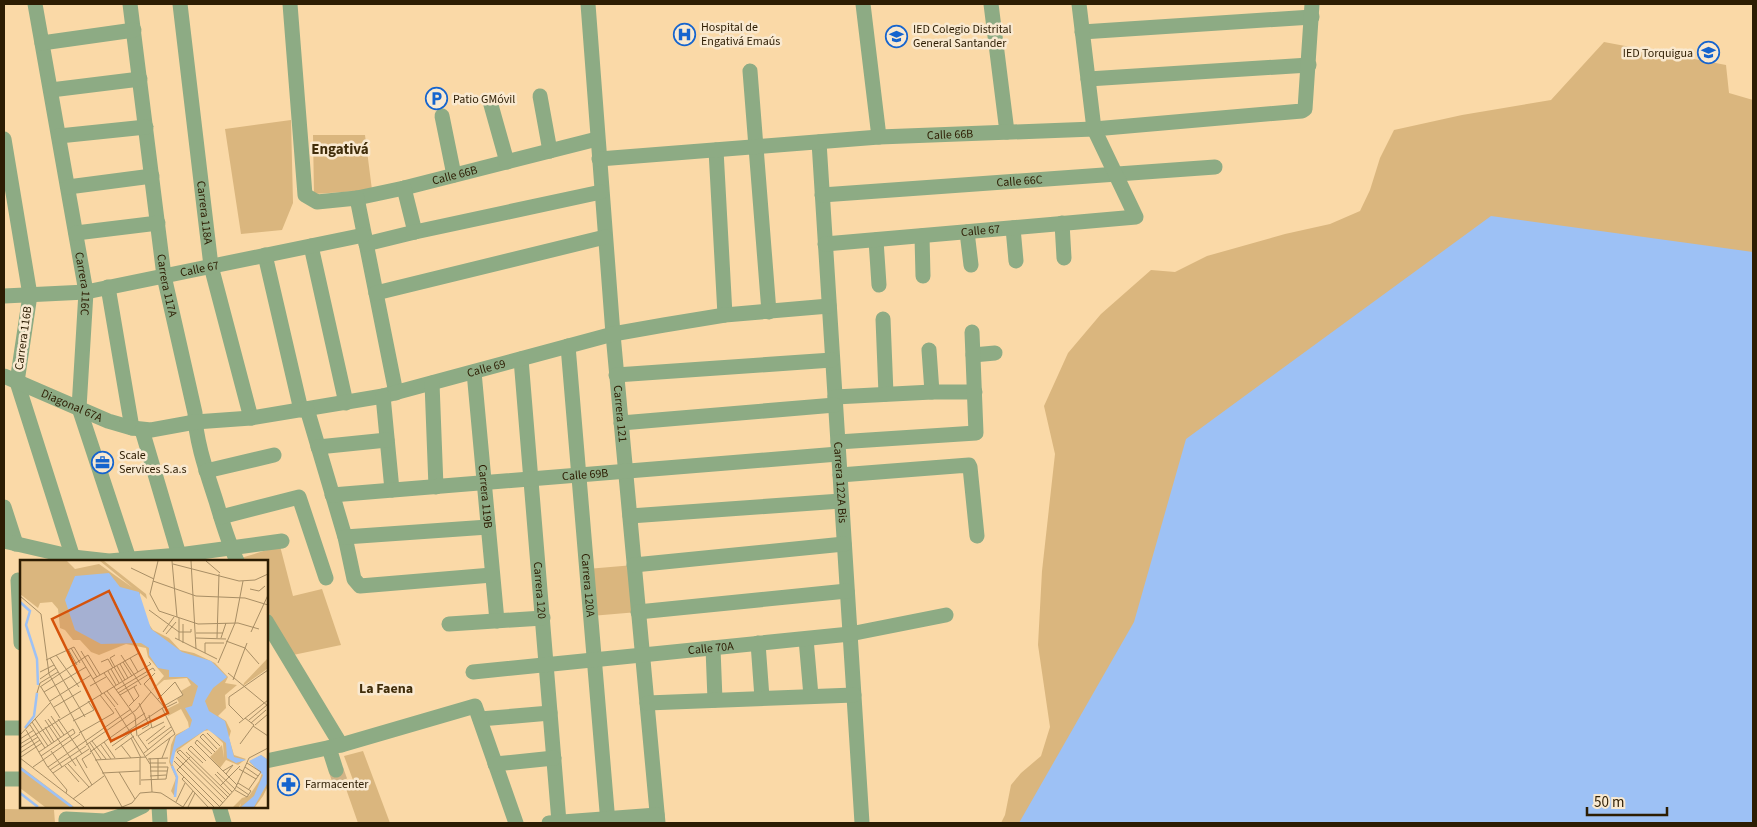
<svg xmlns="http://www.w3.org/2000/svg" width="1757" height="827" viewBox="0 0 1757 827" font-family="'Source Sans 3',sans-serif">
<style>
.green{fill:#dab67e}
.water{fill:#9dc1f5}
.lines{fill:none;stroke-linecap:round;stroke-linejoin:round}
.minor-tunnel{stroke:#d1b386;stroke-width:15;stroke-dasharray:15 8;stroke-linecap:butt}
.minor{stroke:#8dab84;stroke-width:15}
.labels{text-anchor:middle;stroke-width:5;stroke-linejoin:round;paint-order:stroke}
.poi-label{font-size:12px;fill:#2d1d03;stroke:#f9e9d0;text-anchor:start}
.street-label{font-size:12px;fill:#2d1d03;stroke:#f9e9d0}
.neighbourhood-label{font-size:14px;font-weight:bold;fill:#402d0a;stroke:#f9e9d0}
.quarter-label{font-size:15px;font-weight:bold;fill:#402d0a;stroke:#f9e9d0}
.inset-river{fill:none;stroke:#9dc1f5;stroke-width:2.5}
.inset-road{fill:none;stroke:#a88e65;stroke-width:1}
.view{fill:#d5530b;fill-opacity:0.15;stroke:#d5530b;stroke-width:2.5}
.inset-edge{fill:none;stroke:#2d1d03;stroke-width:2.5}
</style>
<rect width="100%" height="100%" fill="#fad9a7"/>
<path class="green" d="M1604,42L1726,65L1729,93L1753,100V823H1001L1005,815L1011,785L1021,773L1041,756L1050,727L1038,645L1042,571L1055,454L1044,406L1068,353L1101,314L1151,270L1175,272L1207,256L1285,234L1330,224L1360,211L1370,190L1380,158L1394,130L1462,115L1551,100Z
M291,120L293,203L282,230L241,234L225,129Z
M313,135H365L372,190L314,194Z
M280,546L293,596L322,589L341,645L293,655L266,608V561H242L241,558Z
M634,565L638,612L591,616L587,569Z
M363,751L390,823H358L344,783L353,780L344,756Z
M4,809L54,810L55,823H4Z"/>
<path class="water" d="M1491,216L1753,252V823H1019L1134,622L1186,439Z"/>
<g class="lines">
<path class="minor-tunnel" d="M336,770L340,781"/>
<g class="minor">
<path id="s1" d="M35,4L86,292L79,408L129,559"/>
<path id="s2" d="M130,4L164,276L195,413C195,440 208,476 216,501C222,521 228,542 237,561"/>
<path id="s3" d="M180,4L211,266L251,418"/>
<path id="s4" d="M290,4L305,195L317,202L357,198L404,188L597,139"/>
<path id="s5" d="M588,4L613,334L658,823"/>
<path d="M863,4L879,137"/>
<path d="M991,4L1007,132"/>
<path d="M1082,32L1312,17"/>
<path d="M42,43L134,30"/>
<path d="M750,71L769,312"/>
<path d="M1088,79L1309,65"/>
<path d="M51,90L140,79"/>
<path d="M540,96L550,151"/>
<path d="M491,105L507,162"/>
<path d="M442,116L454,175"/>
<path d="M59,136L146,127"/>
<path d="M4,139L30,295L17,382L74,561"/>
<path id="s6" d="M819,142L862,823"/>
<path d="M716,150L725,315"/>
<path id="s7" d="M599,159L879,137L1094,129L1302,111L1305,109L1312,4"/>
<path d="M68,187L152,176"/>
<path d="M404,188L415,232"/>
<path id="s8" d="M822,195L1215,167"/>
<path d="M357,198L396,393"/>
<path d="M1062,223L1064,258"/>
<path d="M1013,228L1016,261"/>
<path d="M967,232L971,265"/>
<path d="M76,233L158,223"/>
<path d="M922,236L923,276"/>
<path d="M876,240L879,285"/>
<path d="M366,244L415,232L601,192"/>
<path id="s9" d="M825,244L1136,217L1094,129L1079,4"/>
<path d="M311,246L346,403"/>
<path d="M265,255L301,410"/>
<path d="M108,287L132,428"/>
<path d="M376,293L605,237"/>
<path id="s10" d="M4,296L86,292L364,235"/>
<path d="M883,319L886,394"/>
<path id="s11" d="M568,346L608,823"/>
<path d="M929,350L932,392"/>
<path d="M973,355L995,353"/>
<path id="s12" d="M521,359L559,822"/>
<path id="s13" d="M474,372L497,621"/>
<path d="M616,375L832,360"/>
<path id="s14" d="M4,376L108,421L132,428L151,430L195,422L251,418L383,396L613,334L664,325L725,315L829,306"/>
<path d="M432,383L436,487"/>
<path d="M383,396L392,490"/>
<path d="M835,397L932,392H975"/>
<path d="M307,409L345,537L354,579L360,586L492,575"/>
<path d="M621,423L835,405"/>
<path d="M142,430L179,555"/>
<path d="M838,442L976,433L972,332"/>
<path d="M318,447L387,440"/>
<path d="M206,471L274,455"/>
<path d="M840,475L969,465L970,467L977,536"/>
<path id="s15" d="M332,495L838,454"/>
<path d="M4,507L16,544"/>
<path d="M630,516L841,501"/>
<path d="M221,517L299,497L326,578"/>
<path d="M345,537L488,527"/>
<path d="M4,541L73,557L109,561L179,555L282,541"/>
<path d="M634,565L844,544"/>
<path d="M18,580L21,643"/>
<path d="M638,612L847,591"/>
<path d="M266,621L341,745"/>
<path d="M449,624L543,618"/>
<path d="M806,639L811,696"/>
<path d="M758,643L762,698"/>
<path d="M713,648L715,700"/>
<path id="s16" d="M473,672L850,634L946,615"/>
<path d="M647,703L854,695"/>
<path d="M480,719L550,713"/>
<path d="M4,728H21"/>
<path d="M329,748L336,770"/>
<path d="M266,761L341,745L475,706L516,823"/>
<path d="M495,764L554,758"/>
<path d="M4,779H21"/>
<path d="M159,806L160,823"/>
<path d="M219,806L224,823"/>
<path d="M66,823V819L105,821L124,815L143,806"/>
<path d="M549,823L657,815"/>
</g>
</g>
<defs>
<symbol id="hospital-ring" viewBox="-11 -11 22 22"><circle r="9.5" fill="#f9e9d0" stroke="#1564ce" stroke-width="1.5"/><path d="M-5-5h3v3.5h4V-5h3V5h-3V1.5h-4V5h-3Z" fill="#1564ce"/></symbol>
<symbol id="school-ring" viewBox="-11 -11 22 22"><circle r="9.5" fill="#f9e9d0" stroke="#1564ce" stroke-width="1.5"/><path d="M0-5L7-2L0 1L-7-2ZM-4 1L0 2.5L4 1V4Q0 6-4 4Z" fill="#1564ce"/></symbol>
<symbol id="parking-ring" viewBox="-11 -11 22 22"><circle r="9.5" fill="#f9e9d0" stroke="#1564ce" stroke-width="1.5"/><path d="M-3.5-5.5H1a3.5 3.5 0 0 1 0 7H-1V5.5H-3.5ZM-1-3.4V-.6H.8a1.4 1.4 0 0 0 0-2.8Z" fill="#1564ce"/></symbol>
<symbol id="office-ring" viewBox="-11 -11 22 22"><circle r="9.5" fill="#f9e9d0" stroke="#1564ce" stroke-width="1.5"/><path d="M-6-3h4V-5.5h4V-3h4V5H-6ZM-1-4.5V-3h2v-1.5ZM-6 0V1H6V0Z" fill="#1564ce"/></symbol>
<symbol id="pharmacy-ring" viewBox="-11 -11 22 22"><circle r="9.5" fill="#f9e9d0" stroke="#1564ce" stroke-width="1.5"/><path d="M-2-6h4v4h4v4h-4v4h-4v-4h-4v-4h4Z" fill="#1564ce"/></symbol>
</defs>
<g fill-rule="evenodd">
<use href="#hospital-ring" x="672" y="22" width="25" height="25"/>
<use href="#school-ring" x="884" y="24" width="25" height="25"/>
<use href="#school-ring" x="1696" y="40" width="25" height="25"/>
<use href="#parking-ring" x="424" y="86" width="25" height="25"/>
<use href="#office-ring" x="90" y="450" width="25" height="25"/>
<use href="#pharmacy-ring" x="276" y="772" width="25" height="25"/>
</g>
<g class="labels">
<g class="poi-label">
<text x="701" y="31">Hospital de<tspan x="701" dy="14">Engativá Emaús</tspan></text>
<text x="913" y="33">IED Colegio Distrital<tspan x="913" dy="14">General Santander</tspan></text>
<text x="1693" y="57" text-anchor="end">IED Torquigua</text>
<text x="453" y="103">Patio GMóvil</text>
<text x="119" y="459">Scale<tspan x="119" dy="14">Services S.a.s</tspan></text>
<text x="305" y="788">Farmacenter</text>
</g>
<g class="street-label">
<text dy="4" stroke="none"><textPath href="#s7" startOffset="352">Calle 66B</textPath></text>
<text dy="4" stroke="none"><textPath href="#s4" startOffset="346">Calle 66B</textPath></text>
<text dy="4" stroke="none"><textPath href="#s8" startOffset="198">Calle 66C</textPath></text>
<text dy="4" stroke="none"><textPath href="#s3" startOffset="210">Carrera 118A</textPath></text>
<text dy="4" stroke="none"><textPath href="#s9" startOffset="156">Calle 67</textPath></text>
<text dy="4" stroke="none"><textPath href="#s10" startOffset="198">Calle 67</textPath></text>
<text dy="4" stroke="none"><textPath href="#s1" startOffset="284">Carrera 116C</textPath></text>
<text dy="4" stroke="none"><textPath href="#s2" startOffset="284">Carrera 117A</textPath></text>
<text transform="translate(23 338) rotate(-82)" y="4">Carrera 116B</text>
<text dy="4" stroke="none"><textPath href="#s14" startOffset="499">Calle 69</textPath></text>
<text dy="4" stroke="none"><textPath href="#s14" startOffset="74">Diagonal 67A</textPath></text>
<text dy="4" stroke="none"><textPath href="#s5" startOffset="411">Carrera 121</textPath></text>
<text dy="4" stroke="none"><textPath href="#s15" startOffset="254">Calle 69B</textPath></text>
<text dy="4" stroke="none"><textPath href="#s6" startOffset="341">Carrera 122A Bis</textPath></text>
<text dy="4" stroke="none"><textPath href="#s13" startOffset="125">Carrera 119B</textPath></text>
<text dy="4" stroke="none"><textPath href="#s11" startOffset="240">Carrera 120A</textPath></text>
<text dy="4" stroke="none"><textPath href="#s12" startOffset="232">Carrera 120</textPath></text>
<text dy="4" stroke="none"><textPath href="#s16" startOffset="239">Calle 70A</textPath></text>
</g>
<g class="neighbourhood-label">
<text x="386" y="693">La Faena</text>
</g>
<g class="quarter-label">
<text x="340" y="154">Engativá</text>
</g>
</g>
<g transform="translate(20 560)">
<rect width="248" height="248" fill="#fad9a7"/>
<path d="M0,1H47L55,9L79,4L113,28L80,1H84L126,34L127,39L120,33V38L124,57L133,70L149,78L160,90L174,93L195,103L208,117L205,123L217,125L205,135L206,148L198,156L206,161L211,171L209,178L214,195L226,199L218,205L206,200L200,208L190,197L202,185L204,198L203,183L190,170L184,171L154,193L152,203L158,218L155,237L151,231L156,218L149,202L151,185L155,175L169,168L168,162L161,149L148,156L145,150L159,143L157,139L163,135L161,131L171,125L167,118L144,120L131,131L144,116L128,97L126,88L106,84L79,95L71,92L60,80H53L45,70L40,68L38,49L32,42L20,43L18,48L0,34ZM247,99V109L223,126L224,123ZM241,195L247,199L248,226L243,236L235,247H220L221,243L219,247H213L222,238L229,236L239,221L242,213L229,202ZM0,206L54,247H25L0,228Z" fill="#dab67e"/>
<path d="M89,13L100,27L119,32L131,69L162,92L191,101L207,117L193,128L185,141L189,151L205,161L214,197L226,200L216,203L207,198L206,183L187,169L156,189L152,206L150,201L156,176L170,167L172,160L165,148L172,146L178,126L167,117H149V110L138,108L129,95V88L121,83L81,84L55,70L45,40L55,16ZM241,195L248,200L247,224L234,247H221L234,236L243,215L229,201Z" fill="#9dc1f5"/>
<path class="inset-river" d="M0,42L10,51L6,65L17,99L18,125M5,168L14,156L17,133M152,206L157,217L155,237M0,208L52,247M0,233L18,247"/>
<path class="inset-road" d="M138,1L130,34L139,51L178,64L218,63L239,69M152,1L157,57M171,1L176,89M186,1L200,13M153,4L219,21L235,20L248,14M111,8L134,19M133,21L176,36L225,38L248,45M230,29L239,31L245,26M0,36L21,54L29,114L102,247M129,50L159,72H171V69M143,72L154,57M231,72L248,35M176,73H203M146,74L156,62M155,78L197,99M176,78L206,79M197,78L199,14M201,78L206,63M159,80V58M206,81L225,88L239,104M163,83V64M51,88L60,103M48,89L57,105M61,91L77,117M185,93V83H204M36,95L59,127M95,95L90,98L95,107M101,95L121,125M30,98L65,157M110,98L118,112M26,100L54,87L82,134M81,102L88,99L93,108M103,102L112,116M198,103L215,63L223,21M100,104L108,118M97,106L105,120M94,107L114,141M91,109L99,123M88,111L96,125M20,112L34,105M84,113L115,156L117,176M135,113L124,124L145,148L157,142M208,113L248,146M20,119L36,108M73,119L119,93M213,120L227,83M70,126L86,117M20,127L68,95L80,115M21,127L40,158M96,130L133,108L135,111M87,131L98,145M24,132L66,107M17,133L20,123L38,112M84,133L95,147M98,133L129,114M100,135L117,125M137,140L155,122L163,135L144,146M30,141L71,115M119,143L129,165L122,169M109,146L119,136L114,127M34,147L61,131M95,148L130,204M129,155L132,168L144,162M31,156L44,175M15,159L32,184M28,159L41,178M38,159L62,194M223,159L209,145V137L248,110M25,160L56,206M229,160L247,145M53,161L74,150L68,141M12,162L28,186M219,163L248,140M231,163L246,150M10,165L25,188M235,165L248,154M233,166L248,176M25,167L34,182M6,170L27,206L47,230L46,233M59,173L94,153L80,135M187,173L200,186M0,175L30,143M118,176L128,190M118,176L132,167M111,178L121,198M0,179L14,170M72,181L86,199M126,181L145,166M64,182L111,149M84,182L95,198M70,183L81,199M90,183L144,147M0,184L131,104L129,102M128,184L151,167M220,184L234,165L225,158M66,185L116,150L131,132M81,185L91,199M101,185L111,198M92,186L112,172M0,188L18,177M95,190L114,176M31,191L42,207M19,192L53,169L55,173M70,192L125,153M166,192L210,235M195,192L180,177L183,174L197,189M0,193L20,180M124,193L152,170M192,194L177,180L175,183L217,225M21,196L55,173M126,196L155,174L142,148M1,197L22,183M156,197L203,243M170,197L157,210L194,247M0,198L64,247M56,198L72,225M130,198L132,232M138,198V219M142,198L150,178M128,199L148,198M75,200L126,197M154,201L199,246M130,203H146M183,203L168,189L171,186L186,201M227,203L241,212L229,229M48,204L69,227M45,206L59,222M13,207L60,174M28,207L64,182M225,207L238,216M67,208L62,199L71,193M219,209L236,219M30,210L66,186M130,211H147M203,211L213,205L206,214M99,212L115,239M197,212L215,229M33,213L69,189M82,213L120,211M195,214L212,232M130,216L146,215M164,217L162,219L188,247M121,220L146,219L148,207H130M120,225V198M200,226L220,206M216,226L229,235M215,230L227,237L231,231L218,223M53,239L84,216M205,239L157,192L160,190L208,237M156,242L165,223M102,247L112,243L120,233L132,232L141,233L163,247M163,247L173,231M168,247L175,233M199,247L215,229L229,198L248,188"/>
<path class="view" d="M89,31L148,153L91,181L32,59Z"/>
<rect width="248" height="248" class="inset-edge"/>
</g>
<rect width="1757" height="827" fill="none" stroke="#2d1d03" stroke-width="10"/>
<path d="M1587 807v8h80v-8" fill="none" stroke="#2d1d03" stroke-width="2.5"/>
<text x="1594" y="807" font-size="15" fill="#2d1d03" stroke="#f9e9d0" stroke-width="4" paint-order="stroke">50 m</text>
</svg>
